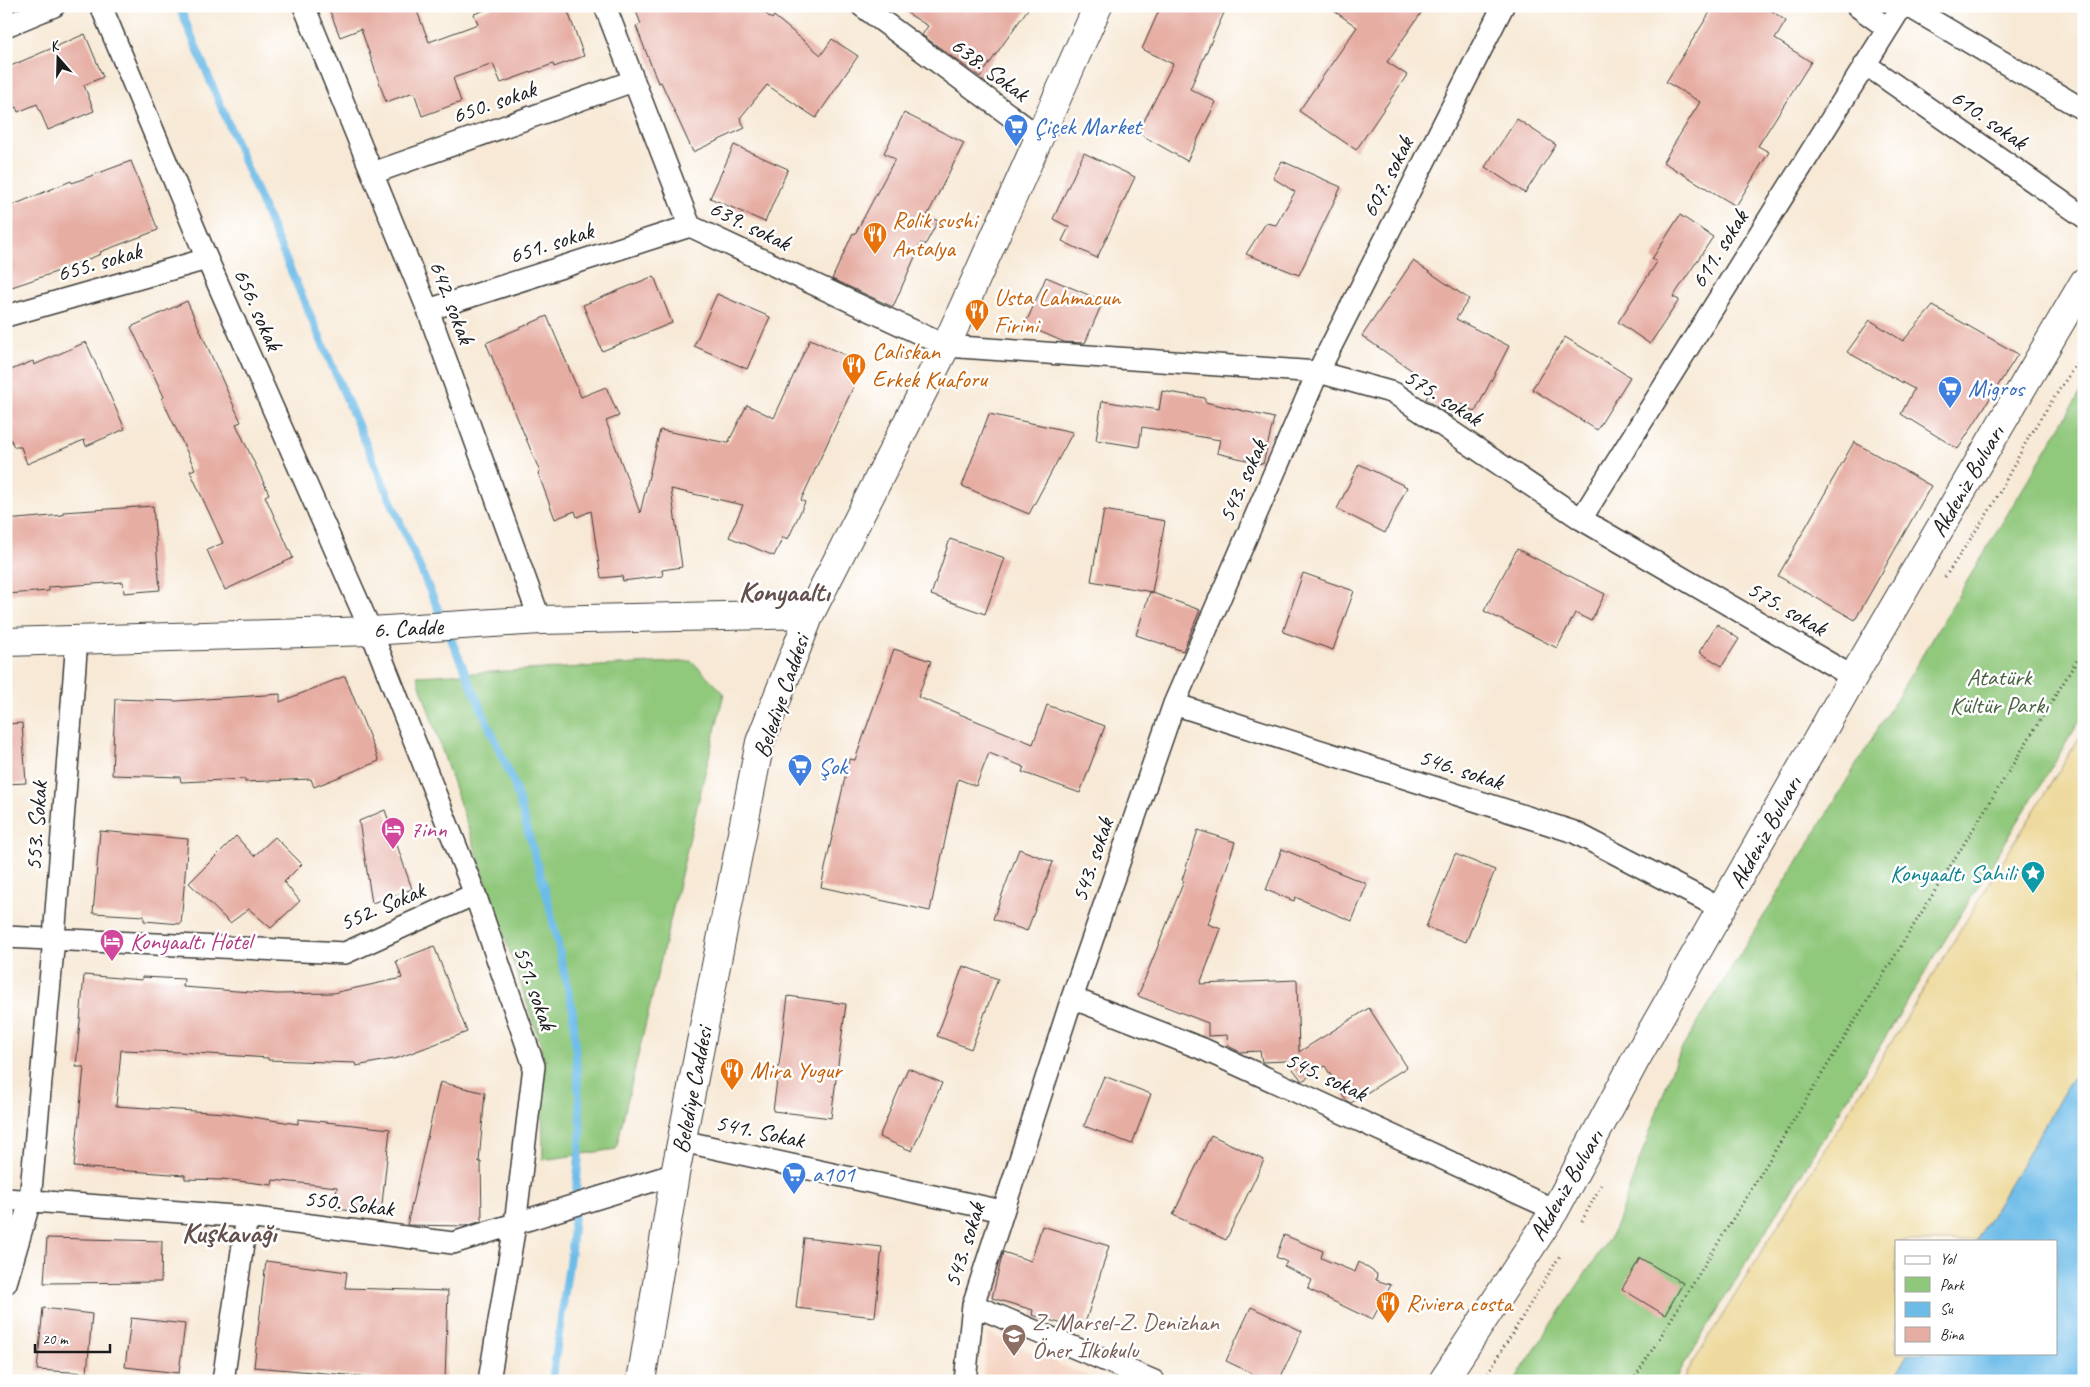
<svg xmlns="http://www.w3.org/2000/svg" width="2090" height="1387" viewBox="0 0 2090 1387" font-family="Caveat,sans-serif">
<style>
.built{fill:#f5d3c1}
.green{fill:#90c87b;stroke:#56724c}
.sand{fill:#eeda9e;stroke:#857b5d}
.water{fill:#6dbce8;stroke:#446c82}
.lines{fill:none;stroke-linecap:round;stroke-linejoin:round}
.stream{stroke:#6dbce8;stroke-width:8}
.building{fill:#e6ada3}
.minor-casing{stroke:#3d3b38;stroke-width:24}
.secondary-casing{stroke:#3d3b38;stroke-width:30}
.path{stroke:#3d3b38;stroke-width:3;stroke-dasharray:1 4;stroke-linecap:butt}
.minor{stroke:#fff;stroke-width:21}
.secondary{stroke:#fff;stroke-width:28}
.labels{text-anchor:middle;stroke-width:5;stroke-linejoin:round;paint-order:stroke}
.street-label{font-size:24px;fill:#1c1c1c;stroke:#fff}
.shop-label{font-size:24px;fill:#366cbe;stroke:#fff;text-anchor:start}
.food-label{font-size:24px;fill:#c56008;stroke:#fff;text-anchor:start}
.park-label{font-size:24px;fill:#4a6142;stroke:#fff}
.hotel-label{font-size:24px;fill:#b23c85;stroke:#fff;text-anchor:start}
.culture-label{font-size:24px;fill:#0d838f;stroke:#fff;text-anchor:end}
.education-label{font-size:24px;fill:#785e54;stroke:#fff;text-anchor:start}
.district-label{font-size:29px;font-weight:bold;fill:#634f4b;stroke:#fff}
</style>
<rect width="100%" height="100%" fill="#fff"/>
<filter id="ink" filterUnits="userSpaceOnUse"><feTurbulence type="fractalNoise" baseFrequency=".02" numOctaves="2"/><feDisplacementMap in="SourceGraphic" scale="10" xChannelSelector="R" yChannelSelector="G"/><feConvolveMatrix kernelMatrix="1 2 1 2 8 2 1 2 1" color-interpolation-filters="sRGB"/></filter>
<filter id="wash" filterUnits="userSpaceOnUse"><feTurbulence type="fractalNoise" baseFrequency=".0096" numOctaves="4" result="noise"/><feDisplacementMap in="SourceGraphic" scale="20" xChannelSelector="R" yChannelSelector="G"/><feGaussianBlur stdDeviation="1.12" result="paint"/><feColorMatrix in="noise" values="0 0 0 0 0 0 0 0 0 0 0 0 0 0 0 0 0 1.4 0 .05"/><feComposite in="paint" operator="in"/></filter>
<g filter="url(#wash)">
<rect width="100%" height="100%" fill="#f7e9d6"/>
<path class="built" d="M988,1333L1098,1381H983Z"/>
<path class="green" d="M2084,387V714L1674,1381H1514L1615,1229L1676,1058L1823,820Z
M692,661L724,693L616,1149L543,1160L541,1045L417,676Z"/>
<path class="sand" d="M2084,730V1058L1976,1241H1896V1353H1909L1893,1381H1682Z"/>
<path class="water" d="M2084,1058V1381H1893L1909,1353H2056V1241H1976Z"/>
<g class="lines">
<path class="stream" d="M179,6L267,216L514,784L548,900L573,1012L581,1131L571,1250L552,1381"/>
</g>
<g id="blocks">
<path class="building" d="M328,6H415L429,42L478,24L474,14L496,6H566L584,56L554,67L553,64L501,83L493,64L453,78L461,102L422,116L414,92L386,102L361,29L340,37Z
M634,6H757L772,19L774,16L821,55L832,39L858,56L816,118L767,85L740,118L745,128L693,152L661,82L658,83L636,26L641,24Z
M896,6H1030L980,77L922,35L928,26Z
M1161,6H1227L1190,89L1216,102L1187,161L1138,133L1173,64L1142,49Z
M1327,6H1426L1387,62L1407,75L1356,150L1299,111L1357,27Z
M1714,6H1765L1786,21L1775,39L1811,62L1758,146L1769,152L1736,206L1663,162L1700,102L1666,82Z
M85,34L103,77L84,85L94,111L48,130L37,104L18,112L6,81V68Z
M904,113L964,143L927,216L938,221L925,245L921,243L893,307L832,279L853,233L855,234L895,159L884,153Z
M1517,119L1556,145L1525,193L1485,167Z
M734,145L788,169L765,222L710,198Z
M1084,153L1135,177L1097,258L1062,241L1069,227L1053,219Z
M131,161L158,230L100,252L101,254L56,272L6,289V208L71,181L72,183Z
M1282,161L1341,187L1299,275L1246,254L1266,223L1276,225L1295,192L1273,178Z
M1680,215L1713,237L1673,297L1679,300L1650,344L1618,322L1657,262L1652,259Z
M1413,261L1469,299L1456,319L1509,346L1475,412L1459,403L1452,417L1426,399L1433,385L1362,336Z
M654,276L672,323L602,351L583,305Z
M1046,277L1103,301L1085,343L1064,342L1025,325Z
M717,294L770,317L747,369L694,346Z
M187,301L241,422L236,424L269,494L265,496L293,558L225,590L207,550L223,543L190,471L195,469L162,399L164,397L131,327Z
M1933,306L2018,354L1958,449L1901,414L1914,389L1847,352L1870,320L1903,341Z
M547,316L581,397L606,387L619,416L606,421L640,513L660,430L728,443L747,405L774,418L810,339L864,364L801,500L805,502L788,539L783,537L774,556L729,537L743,505L671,489L682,567L662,570L663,576L623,581L622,576L601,578L591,511L577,517L575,511L555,519L538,473L540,472L486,343Z
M1565,337L1630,377L1597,430L1532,389Z
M86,342L125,429L86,446L84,440L27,464L21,447H14L6,429V372L33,361L34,365Z
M1162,391L1205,398V402L1274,418L1263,464L1217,453L1220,440L1142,427L1139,447L1096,440L1102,401L1159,410Z
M989,414L1073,432L1029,514L962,486Z
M1854,442L1931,486L1855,620L1778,576Z
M1359,464L1407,487L1385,533L1337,509Z
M153,506L160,590L124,593L123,582L49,587V591L6,594V520L63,515V512Z
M1104,510L1165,521L1152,592L1091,581Z
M950,539L1005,558L985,614L931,595Z
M1517,549L1605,594L1591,621L1575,613L1557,648L1484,611Z
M1303,573L1354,591L1333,650L1283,632Z
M1150,592L1200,610L1183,651L1136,635Z
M1717,624L1739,639L1722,666L1699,652Z
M894,649L931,661L918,697L1033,744L1047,705L1105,726L1080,793L1022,772L1024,767L989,753L976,786L958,779L930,911L821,887L849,759L855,760Z
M345,676L379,761L314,787L311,779L245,782V779L181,782L180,777L112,775L115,699L176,701L280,694V702Z
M22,723L26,783L6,784V724Z
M385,810L412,889L372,903L359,821Z
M1198,830L1235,842L1208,924L1221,929L1200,984L1297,980L1299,1052L1369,1008L1407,1067L1351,1103L1347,1101L1325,1066L1302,1081L1287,1061L1262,1062L1260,1051L1240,1052L1228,1046L1227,1035L1208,1036V1023L1138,996L1184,881L1182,880Z
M100,831L188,839L181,924L144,921V916L93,913Z
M236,836L254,856L275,837L302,864L284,882L300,901L271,928L249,909L230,923L189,883Z
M1019,849L1053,862L1027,931L993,919Z
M1282,849L1367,884L1352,921L1295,897L1294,901L1266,890Z
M1455,854L1495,870L1466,942L1426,927Z
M434,946L467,1032L398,1058L356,1066L355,1063L268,1060V1058L180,1052L121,1050L116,1106L225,1113L298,1124V1119L390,1129L381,1214L335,1209L337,1187L273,1180L272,1185L222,1179V1180L185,1179V1175L74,1167L84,1067H76L84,975L142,980V977L184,979L183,987L277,994L333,993L402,978L396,961Z
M963,966L998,979L971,1049L937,1036Z
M788,996L846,1004L831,1118L773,1111Z
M908,1068L942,1083L912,1151L879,1137Z
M1104,1076L1151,1094L1132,1144L1084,1126Z
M440,1082L485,1093L479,1162H481L482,1221L466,1226L407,1225Z
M1211,1135L1264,1160L1226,1240L1173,1215Z
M1042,1226L1109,1246L1083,1330L1032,1315L1033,1310L992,1298L1003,1252L1031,1261Z
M1284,1235L1323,1251L1321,1258L1355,1272L1359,1262L1377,1274L1376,1280L1391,1285L1372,1320L1308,1289L1312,1280L1284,1266L1287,1262L1276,1257Z
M47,1238L162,1241L161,1282L44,1283Z
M804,1238L882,1247L875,1317L796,1308Z
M1640,1258L1683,1283L1665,1315L1622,1289Z
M266,1261L347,1272L345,1288L448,1291L445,1381H383V1378L254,1367Z
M1251,1307L1302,1331L1279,1381H1268L1226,1361Z
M43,1308L92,1314L87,1373L37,1370Z
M131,1318L185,1324L179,1373L125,1367Z"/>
</g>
</g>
<g filter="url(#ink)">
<use href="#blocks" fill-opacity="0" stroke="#3d3b38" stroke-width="1"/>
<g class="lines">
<defs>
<path id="minor" d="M101,6L207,259L371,631L475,894L534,1066L515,1225L489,1381
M304,6L428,310L540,620
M605,6L690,226L946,346L1318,372L1394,393L1581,519L1853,677
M862,6L1039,137
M1857,6L1887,28
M1908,6L2084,110
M6,26L54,6
M1865,64L2084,217
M373,173L633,81
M428,310L690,226
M6,316L207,259
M1581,519L1902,6
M1174,704L1574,832L1722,909
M6,937L345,953L475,894
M1072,998L1203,1049L1555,1210
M682,1141L1002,1211
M6,1199L247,1217L453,1243L675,1174
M6,1283L30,1201L54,938L77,639
M973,1305L1154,1381
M223,1381L247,1217
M965,1381L973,1305L1072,998L1174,704L1318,372L1503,6"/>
<path id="secondary" d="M6,642L371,631L540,620L810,614
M641,1381L675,1174L760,742L810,614L946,346L1098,6
M1443,1381L1555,1210L1637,1057L1853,677L2084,282"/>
</defs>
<use href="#minor" class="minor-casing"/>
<use href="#secondary" class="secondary-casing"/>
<path class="path" d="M1945,577L1991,508L2031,433L2084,352
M1582,1221L1601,1185
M1483,1381L1561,1254
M1633,1381L2084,649"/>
<use href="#minor" class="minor"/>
<use href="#secondary" class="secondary"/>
</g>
</g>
<defs>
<symbol id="supermarket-pin" viewBox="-11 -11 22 30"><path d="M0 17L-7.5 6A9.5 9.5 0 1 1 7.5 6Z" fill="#3f7fe0" stroke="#fff"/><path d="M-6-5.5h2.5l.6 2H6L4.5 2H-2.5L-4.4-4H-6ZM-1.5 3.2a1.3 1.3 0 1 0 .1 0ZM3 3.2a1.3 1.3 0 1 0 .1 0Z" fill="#fff"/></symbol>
<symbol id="restaurant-pin" viewBox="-11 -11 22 30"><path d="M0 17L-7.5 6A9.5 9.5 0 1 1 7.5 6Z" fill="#e8710a" stroke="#fff"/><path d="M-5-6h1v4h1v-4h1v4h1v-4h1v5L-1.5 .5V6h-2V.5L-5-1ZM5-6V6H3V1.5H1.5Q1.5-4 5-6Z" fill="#fff"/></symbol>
<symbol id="hotel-pin" viewBox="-11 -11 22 30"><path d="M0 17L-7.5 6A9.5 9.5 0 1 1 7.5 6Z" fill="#d1479c" stroke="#fff"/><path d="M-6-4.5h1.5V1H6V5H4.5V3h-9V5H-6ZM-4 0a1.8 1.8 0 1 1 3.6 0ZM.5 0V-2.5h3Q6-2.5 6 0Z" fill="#fff"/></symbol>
<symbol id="sight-pin" viewBox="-11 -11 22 30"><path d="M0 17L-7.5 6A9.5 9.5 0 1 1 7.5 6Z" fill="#0f9aa8" stroke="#fff"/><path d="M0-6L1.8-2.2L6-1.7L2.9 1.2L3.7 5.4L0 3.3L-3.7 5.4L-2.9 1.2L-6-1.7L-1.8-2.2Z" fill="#fff"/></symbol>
<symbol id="school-pin" viewBox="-11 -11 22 30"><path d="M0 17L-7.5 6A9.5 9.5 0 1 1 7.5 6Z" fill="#8d6e63" stroke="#fff"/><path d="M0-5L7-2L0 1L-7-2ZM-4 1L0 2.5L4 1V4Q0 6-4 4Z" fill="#fff"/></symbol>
</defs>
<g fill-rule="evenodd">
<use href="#supermarket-pin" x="1002" y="112" width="28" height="38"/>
<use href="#restaurant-pin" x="861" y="220" width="28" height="38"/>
<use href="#restaurant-pin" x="963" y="297" width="28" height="38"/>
<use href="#restaurant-pin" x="840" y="351" width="28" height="38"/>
<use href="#supermarket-pin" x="1936" y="374" width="28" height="38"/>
<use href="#supermarket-pin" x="786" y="752" width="28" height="38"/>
<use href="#hotel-pin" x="379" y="815" width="28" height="38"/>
<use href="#sight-pin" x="2019" y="859" width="28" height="38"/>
<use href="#hotel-pin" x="98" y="927" width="28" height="38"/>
<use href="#restaurant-pin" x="718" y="1056" width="28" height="38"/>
<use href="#supermarket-pin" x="780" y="1160" width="28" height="38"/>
<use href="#restaurant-pin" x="1374" y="1289" width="28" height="38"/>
<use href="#school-pin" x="1000" y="1322" width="28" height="38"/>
</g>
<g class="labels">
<g class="street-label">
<text transform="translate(990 69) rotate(37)" y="8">638. Sokak</text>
<text transform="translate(494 102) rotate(-19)" y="8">650. sokak</text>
<text transform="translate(1989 119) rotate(35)" y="8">610. sokak</text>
<text transform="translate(1387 177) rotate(-63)" y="8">607. sokak</text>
<text transform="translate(750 225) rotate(26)" y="8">639. sokak</text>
<text transform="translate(551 243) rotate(-18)" y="8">651. sokak</text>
<text transform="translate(1719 249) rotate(-58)" y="8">611. sokak</text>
<text transform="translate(99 262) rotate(-16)" y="8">655. sokak</text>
<text transform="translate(452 302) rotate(69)" y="8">642. sokak</text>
<text transform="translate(258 309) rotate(66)" y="8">656. sokak</text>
<text transform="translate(1443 397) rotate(32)" y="8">575. sokak</text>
<text transform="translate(1242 481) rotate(-66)" y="8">543. sokak</text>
<text transform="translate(1967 481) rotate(-60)" y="8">Akdeniz Bulvarı</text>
<text transform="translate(1787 608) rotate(30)" y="8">575. sokak</text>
<text transform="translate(408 628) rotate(-3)" y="8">6. Cadde</text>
<text transform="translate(781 696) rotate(-71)" y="8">Belediye Caddesi</text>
<text transform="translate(1461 769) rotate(18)" y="8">546. sokak</text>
<text transform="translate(36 826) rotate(-86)" y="8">553. Sokak</text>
<text transform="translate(1765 832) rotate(-61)" y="8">Akdeniz Bulvarı</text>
<text transform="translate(1092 860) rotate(-71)" y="8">543. sokak</text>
<text transform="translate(382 906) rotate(-23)" y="8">552. Sokak</text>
<text transform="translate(535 988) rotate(71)" y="8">551. sokak</text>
<text transform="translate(1326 1076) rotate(25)" y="8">545. sokak</text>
<text transform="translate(692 1090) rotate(-79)" y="8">Belediye Caddesi</text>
<text transform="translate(760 1131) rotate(12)" y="8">541. Sokak</text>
<text transform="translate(1566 1185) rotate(-60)" y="8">Akdeniz Bulvarı</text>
<text transform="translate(349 1203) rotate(7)" y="8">550. Sokak</text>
<text transform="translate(964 1245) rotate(-72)" y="8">543. sokak</text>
</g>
<g class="shop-label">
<text x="1034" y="134">Çiçek Market</text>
<text x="1968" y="396">Migros</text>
<text x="818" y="774">Şok</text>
<text x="812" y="1182">a101</text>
</g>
<g class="food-label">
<text x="892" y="228">Rolik sushi<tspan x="892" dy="28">Antalya</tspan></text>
<text x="994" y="305">Usta Lahmacun<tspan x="994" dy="28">Firini</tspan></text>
<text x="872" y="359">Caliskan<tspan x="872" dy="28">Erkek Kuaforu</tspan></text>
<text x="750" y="1078">Mira Yugur</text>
<text x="1406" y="1311">Riviera costa</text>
</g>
<g class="park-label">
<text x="1999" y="685">Atatürk<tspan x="1999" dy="28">Kültür Parkı</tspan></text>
</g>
<g class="hotel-label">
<text x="410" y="837">7inn</text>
<text x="130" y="949">Konyaaltı Hotel</text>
</g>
<g class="culture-label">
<text x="2016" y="881">Konyaaltı Sahili</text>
</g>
<g class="education-label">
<text x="1032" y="1330">Z. Marsel-Z. Denizhan<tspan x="1032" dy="28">Öner İlkokulu</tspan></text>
</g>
<g class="district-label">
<text x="784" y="601">Konyaaltı</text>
<text x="229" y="1242">Kuşkavağı</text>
</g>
</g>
<rect width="2090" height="1387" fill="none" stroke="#fff" stroke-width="25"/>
<rect x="1895" y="1240" width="162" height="115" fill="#ffffff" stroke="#a4a4a4"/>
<rect x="1905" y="1256" width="25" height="8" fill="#ffffff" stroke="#a4a4a4"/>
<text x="1940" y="1264" font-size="15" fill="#1c1c1c">Yol</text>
<rect x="1905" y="1277" width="25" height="15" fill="#90c87b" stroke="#a4a4a4"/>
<text x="1940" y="1290" font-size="15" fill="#1c1c1c">Park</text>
<rect x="1905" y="1302" width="25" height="15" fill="#6dbce8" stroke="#a4a4a4"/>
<text x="1940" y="1314" font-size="15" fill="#1c1c1c">Su</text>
<rect x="1905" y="1327" width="25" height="15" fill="#e6ada3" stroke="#a4a4a4"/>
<text x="1940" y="1340" font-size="15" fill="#1c1c1c">Bina</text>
<g transform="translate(58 58) rotate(340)" stroke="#ffffff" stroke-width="4" paint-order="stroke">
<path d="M0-4L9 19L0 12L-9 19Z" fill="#1c1c1c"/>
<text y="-8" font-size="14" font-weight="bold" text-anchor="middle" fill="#1c1c1c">K</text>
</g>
<path d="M35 1344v8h75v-8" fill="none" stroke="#1c1c1c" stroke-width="2.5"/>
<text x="42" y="1344" font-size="15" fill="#1c1c1c" stroke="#ffffff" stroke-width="4" paint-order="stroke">20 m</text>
</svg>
